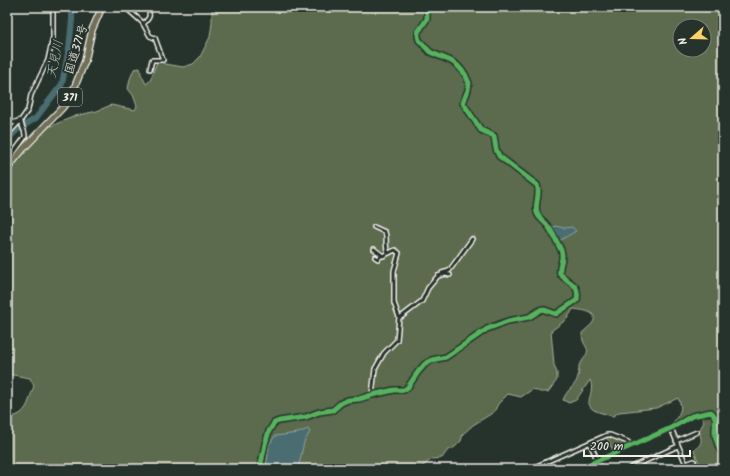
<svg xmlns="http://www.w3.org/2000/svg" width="730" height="476" viewBox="0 0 730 476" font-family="Kalam,'Klee One',sans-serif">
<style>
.green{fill:#5b6b4d;stroke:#a8ae9a;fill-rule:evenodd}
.water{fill:#4a6d70;stroke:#8ea2a0}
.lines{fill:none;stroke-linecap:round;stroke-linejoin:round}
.river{stroke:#4a6d70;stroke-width:6}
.minor-casing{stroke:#f4f1e8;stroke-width:6}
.tertiary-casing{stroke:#f4f1e8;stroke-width:7}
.trunk-casing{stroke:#f4f1e8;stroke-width:8}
.minor{stroke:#26332d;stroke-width:3}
.tertiary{stroke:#26332d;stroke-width:4}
.trunk{stroke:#706f59;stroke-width:5.5}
.cycleway-casing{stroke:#26332d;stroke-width:8}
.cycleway{stroke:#56b35d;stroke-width:5}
.labels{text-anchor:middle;stroke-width:4;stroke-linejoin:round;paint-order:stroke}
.shield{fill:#26332d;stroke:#b6b8b0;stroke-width:1}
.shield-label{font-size:11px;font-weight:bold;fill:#f4f1e8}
.street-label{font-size:12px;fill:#f4f1e8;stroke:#26332d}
.water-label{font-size:13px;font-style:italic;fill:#b0bcb8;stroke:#26332d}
</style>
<rect width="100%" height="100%" fill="#26332d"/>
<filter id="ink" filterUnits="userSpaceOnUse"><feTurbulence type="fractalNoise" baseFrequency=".025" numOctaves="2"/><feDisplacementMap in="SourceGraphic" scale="8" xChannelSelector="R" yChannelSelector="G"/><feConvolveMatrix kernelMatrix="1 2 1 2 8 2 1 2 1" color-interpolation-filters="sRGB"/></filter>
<g filter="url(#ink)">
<path class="green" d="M212,7H723V469H701L694,450C703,444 702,440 699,431L704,422L698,411L673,423C679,414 684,409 678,398L656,408L619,412L613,416C607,414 599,413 594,410C582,403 596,393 590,380L576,400L569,403L563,400C570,383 579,389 579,365C596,345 582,351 582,333C585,330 589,327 592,324C601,311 580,310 573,309L567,319L551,331L554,365L557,373V380L548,392H540L533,389L521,397L508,394L498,404L494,412L473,425L463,434L461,441L455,447L447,451L442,458L432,459L419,469H147L145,467L144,469H7V421C10,416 16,417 21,413C29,407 30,395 34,386L30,378L7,374V173L19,157L49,127L75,116L97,111L111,105L135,110L137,106L133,95L128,89L130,79L134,69L140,68L141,74L146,84L150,81L158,59L165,64L183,67L193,64L200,57L210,37L212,23ZM680,26H704V50H680Z
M608,436C615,436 625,440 631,445L614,453L607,438Z"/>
<path class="water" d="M555,226L564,228L572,227L576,231L559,241L553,228Z
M308,429L310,432L304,442L298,469H266L269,445L275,436L298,433Z"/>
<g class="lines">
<path class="river" d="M7,140L17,130L36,118L62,84L69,48L72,20V7"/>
<defs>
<path id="minor" d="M125,7L142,22L150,36L155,38L163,60H152L150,69
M143,24C150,18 151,15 147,7
M7,128L12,123L21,120
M7,135L21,120L28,110L31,95L48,60L53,37V7
M7,162L25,137C26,130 20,126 21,120
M374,227L385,232C388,240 384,244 388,253
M375,257L378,259L382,255
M442,273L449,271L472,239
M399,317H401L422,301L428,288L438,276L445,274L450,275
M372,395L375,369L384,353L397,340L399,317L394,303V271L399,253L395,250L383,256L374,249
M671,428L688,469
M676,441L697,432
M590,443L601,469
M686,464L694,461
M260,469L265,444L269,431L274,423L279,421L306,417L319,412L333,410L341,403L348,400L359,399L372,395L394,390H404L408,387L418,372L425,364L432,360L446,357L487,329L508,321L529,317L542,309L556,314L577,300C580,283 569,284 560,274C558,265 565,259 561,250C558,244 551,229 547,225C543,220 539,219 537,213C534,204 541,194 537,185L499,156L496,149L494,136L481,130L463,103L468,90L469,83L465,74L457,65L451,61L430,52L419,40L418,36V32L427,19V7
M530,469L607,435H610L628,442L631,446
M579,469L671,428L692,416L711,412C719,418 714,426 715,434C716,440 718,445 720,450
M628,469L678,446"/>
<path id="tertiary" d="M679,469L687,466"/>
<path id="trunk" d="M7,169L24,148L62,108L71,96L85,61L92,30L102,7
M7,388V394"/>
</defs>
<use href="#minor" class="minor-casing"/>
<use href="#tertiary" class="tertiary-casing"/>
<use href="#trunk" class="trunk-casing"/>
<use href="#minor" class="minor"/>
<use href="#tertiary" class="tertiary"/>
<use href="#trunk" class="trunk"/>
<defs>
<path id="cycleway" d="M260,469L265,444L269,431L274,423L279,421L306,417L319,412L333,410L341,403L348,400L359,399L372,395L394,390H404L408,387L418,372L425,364L432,360L446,357L487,329L508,321L529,317L542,309L556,314L577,300C580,283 569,284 560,274C558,265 565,259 561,250C558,244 551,229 547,225C543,220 539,219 537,213C534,204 541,194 537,185L499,156L496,149L494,136L481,130L463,103L468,90L469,83L465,74L457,65L451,61L430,52L419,40L418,36V32L427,19V7
M579,469L671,428L692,416L711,412C719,418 714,426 715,434C716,440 718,445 720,450"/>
</defs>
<use href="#cycleway" class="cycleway-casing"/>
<use href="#cycleway" class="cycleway"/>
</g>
</g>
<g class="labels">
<rect class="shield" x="58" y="88" width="24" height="18" rx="3"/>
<g class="shield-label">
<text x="70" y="101">371</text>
</g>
<g class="street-label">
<text transform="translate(76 49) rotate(-73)" y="4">国道371号</text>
</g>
<g class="water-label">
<text transform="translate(54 59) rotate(-79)" y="5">天見川</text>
</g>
</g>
<rect width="730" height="476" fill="none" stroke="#26332d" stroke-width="24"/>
<rect x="12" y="12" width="706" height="452" fill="none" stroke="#f4f1e8" stroke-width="1.5" filter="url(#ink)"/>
<g transform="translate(692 38) rotate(250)"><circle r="19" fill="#26332d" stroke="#787f78"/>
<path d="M0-3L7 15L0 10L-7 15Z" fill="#ffd166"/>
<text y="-6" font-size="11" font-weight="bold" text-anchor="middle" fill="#f4f1e8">N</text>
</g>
<path d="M584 450v6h106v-6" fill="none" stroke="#f4f1e8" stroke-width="2"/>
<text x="590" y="450" font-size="12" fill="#f4f1e8" stroke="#26332d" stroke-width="3" paint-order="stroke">200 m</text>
</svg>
